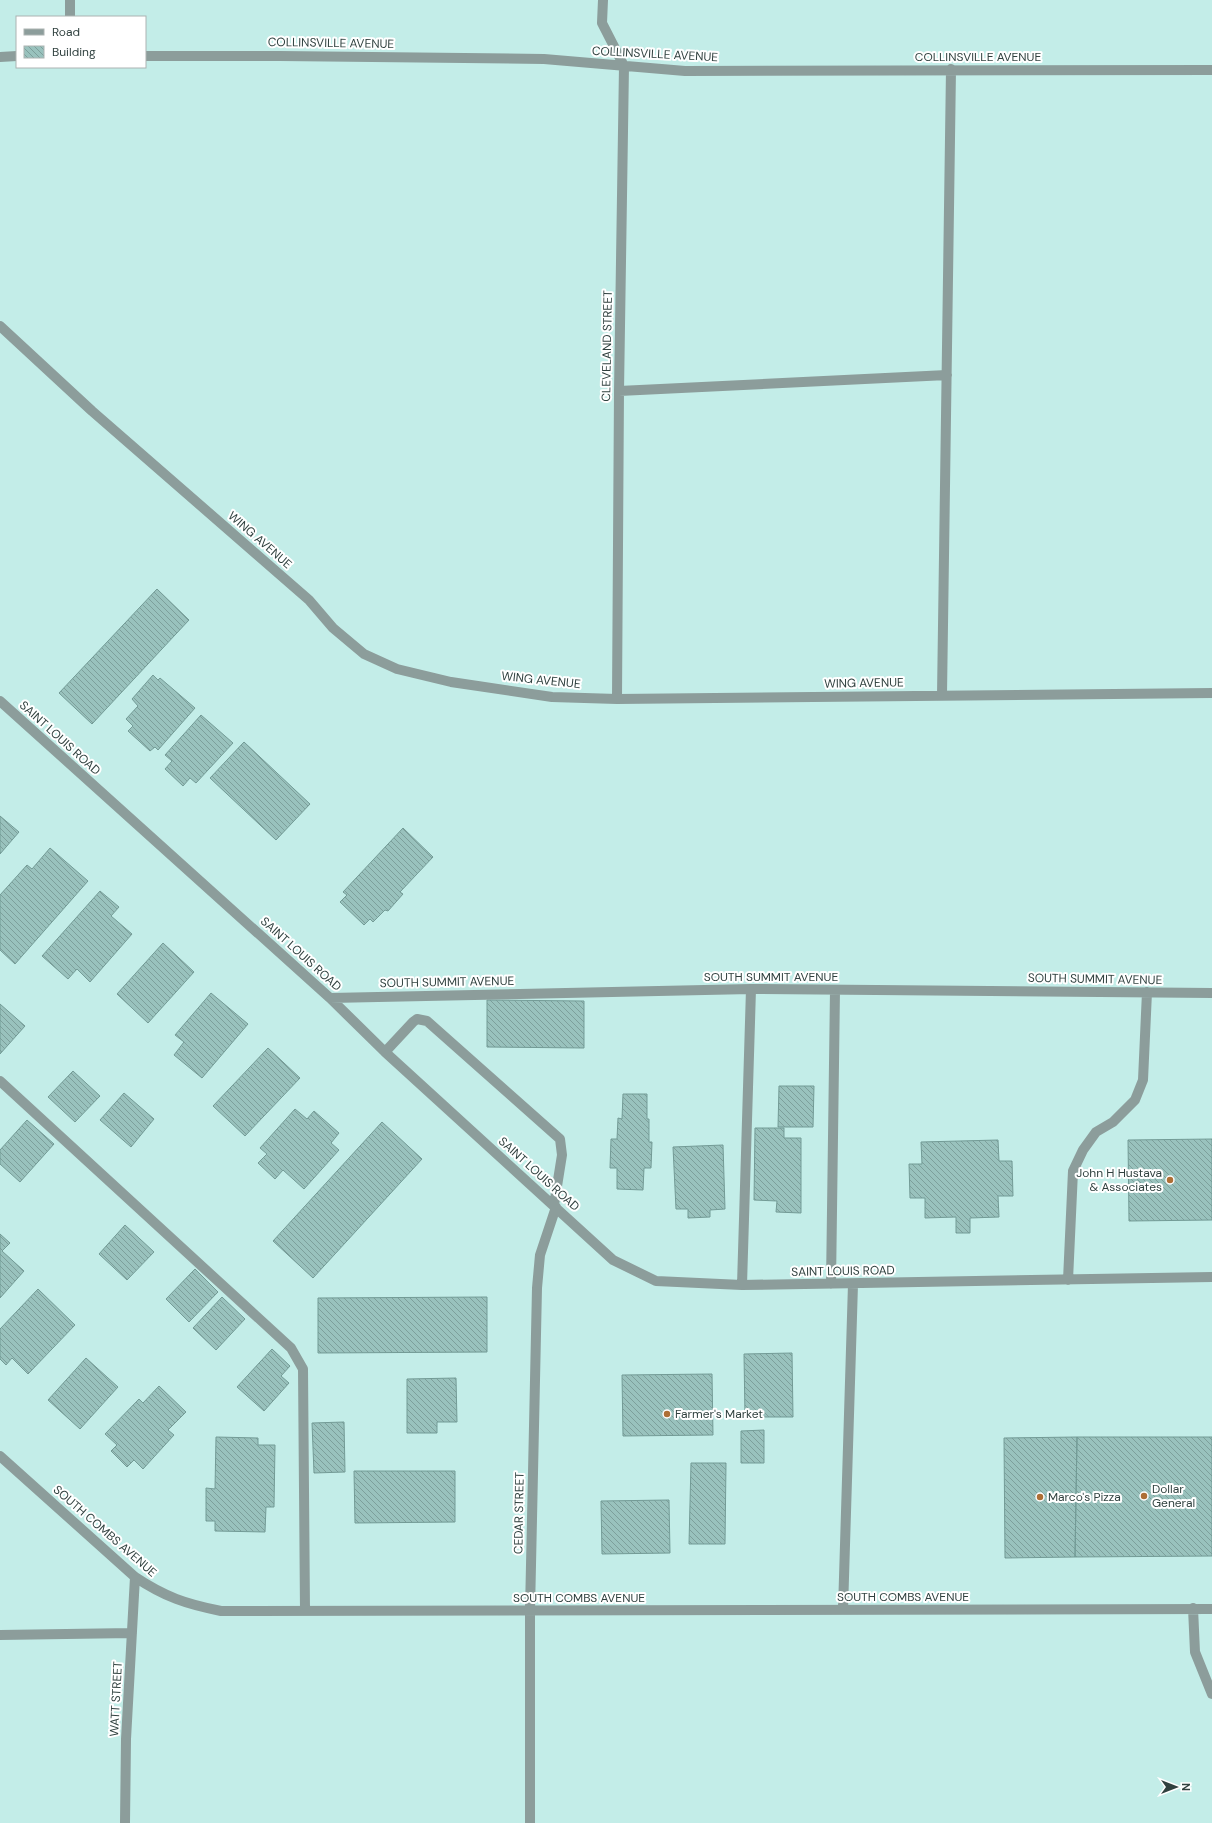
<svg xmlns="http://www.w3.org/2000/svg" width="1212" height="1823" viewBox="0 0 1212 1823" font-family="'DM Sans',sans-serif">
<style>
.building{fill:url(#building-back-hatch);stroke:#739b96}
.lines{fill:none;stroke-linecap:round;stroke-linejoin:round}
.minor{stroke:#8c9d9b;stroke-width:10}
.poi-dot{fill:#ae6f36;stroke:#fff;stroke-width:1.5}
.labels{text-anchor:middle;stroke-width:4;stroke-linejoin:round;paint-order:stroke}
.street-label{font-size:12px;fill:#30413f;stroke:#fff}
.poi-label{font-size:12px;fill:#30413f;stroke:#fff;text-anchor:start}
</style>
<defs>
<pattern id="building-back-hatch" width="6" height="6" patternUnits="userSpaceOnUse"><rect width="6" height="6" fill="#99c2bd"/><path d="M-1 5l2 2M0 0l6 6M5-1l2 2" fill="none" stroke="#7d9f9b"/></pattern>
</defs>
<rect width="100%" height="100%" fill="#c3ede8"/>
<path class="building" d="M157,589L189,620L92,724L59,693Z
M153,675L158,680L160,678L195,708L158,750L155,747L150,751L128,731L133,726L126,719L138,706L132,699Z
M201,715L233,743L196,783L190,778L183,786L165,769L172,761L165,755Z
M244,742L310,804L276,840L210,778Z
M0,816L19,832L0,854Z
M403,828L433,857L400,892L403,894L388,911L385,910L373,922L370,919L364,925L340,902L347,895L343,892Z
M50,848L88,881L15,964L0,950V895L27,865L32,869Z
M100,891L119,907L111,916L132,934L90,982L77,969L68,979L42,956Z
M163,943L194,972L148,1023L117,994Z
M211,993L248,1024L202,1078L174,1055L184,1042L175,1035Z
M487,1000L584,1001V1048L487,1047Z
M0,1004L25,1026L0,1054Z
M268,1048L300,1078L245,1136L213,1106Z
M73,1071L100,1096L75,1122L48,1097Z
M779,1086H814L813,1127H778Z
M124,1093L154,1119L131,1147L100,1120Z
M623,1094H647V1119H649V1142H652L651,1168H644L643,1190L617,1189V1168H610L611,1139H617L618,1118L622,1119Z
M295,1109L307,1119L314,1111L339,1133L331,1143L339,1150L304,1189L283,1170L275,1179L258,1163L267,1154L260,1148Z
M27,1120L54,1144L20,1182L0,1164V1150Z
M382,1122L422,1159L313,1278L273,1241Z
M755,1128H784V1138H801V1213L776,1212L777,1201L754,1200Z
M1212,1139V1220L1129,1221L1128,1140Z
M998,1140L999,1161H1012L1013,1196H998L999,1217L970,1218V1233H956V1217L925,1218V1198H910L909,1164H922L921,1142Z
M723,1145L725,1209L710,1210V1217L688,1218V1209H676L673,1147Z
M125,1225L154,1252L127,1280L99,1254Z
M0,1234L10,1243L2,1251L24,1271L0,1298Z
M195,1269L218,1292L189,1322L166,1299Z
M38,1289L75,1325L28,1374L12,1358L6,1365L0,1359V1329Z
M222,1297L245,1319L216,1350L193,1328Z
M487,1297V1352L318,1353V1298Z
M272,1349L290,1366L281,1376L289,1383L264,1411L237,1387Z
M792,1353L793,1417H745L744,1354Z
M86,1358L118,1387L80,1429L48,1400Z
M712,1374L713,1435L623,1436L622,1375Z
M456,1378L457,1422H437V1433H407V1379Z
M159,1386L186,1412L168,1430L174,1435L143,1469L134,1460L127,1467L111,1451L117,1445L105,1434L139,1399L143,1403Z
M344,1422L345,1472L314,1473L312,1423Z
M764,1430V1463H741V1431Z
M216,1437L258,1438V1445H275L274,1507H266L265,1532L215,1531V1521H206V1488L215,1489Z
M1077,1437H1212V1556L1075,1557Z
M1077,1437L1075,1557L1005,1558L1004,1438Z
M691,1463H726L725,1544H689Z
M354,1471H455V1522L355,1523Z
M669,1500L670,1553L602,1554L601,1501Z"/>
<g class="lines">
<path class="minor" d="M603,0L602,23L624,66L619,391L617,699
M70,17V0
M145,56H280L544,59L685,71L1212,70
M0,57L17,56
M0,326L92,411L309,600L333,628L364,654L397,669L451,682L552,697L617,699L1212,693
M619,391L947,375
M942,695L951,69
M0,701L330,998L385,1052L613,1260L656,1281L742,1285L1212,1277
M330,998L751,989L1212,993
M385,1052L413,1022L417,1019L427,1021L560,1139L562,1155L554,1205
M0,1081L291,1348L303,1369L305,1611
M1068,1280L1073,1171L1083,1150L1096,1132L1113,1122L1135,1100L1143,1080L1147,992
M831,1284L835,990
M742,1285L751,989
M0,1456L135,1577C165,1597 186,1604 221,1611L1212,1609
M1193,1608L1195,1652L1212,1694
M843,1610L853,1284
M0,1635L132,1633
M125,1823L126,1739L135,1577
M530,1823V1611L537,1288L540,1255L556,1207"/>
</g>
<g class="poi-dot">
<circle cx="1170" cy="1180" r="4"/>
<circle cx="667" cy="1414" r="4"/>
<circle cx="1144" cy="1496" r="4"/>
<circle cx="1040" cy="1497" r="4"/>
</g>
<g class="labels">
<g class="street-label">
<text transform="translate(331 43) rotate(1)" y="4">COLLINSVILLE AVENUE</text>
<text transform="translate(655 54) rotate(3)" y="4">COLLINSVILLE AVENUE</text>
<text x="978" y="61">COLLINSVILLE AVENUE</text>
<text transform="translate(607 346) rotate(-89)" y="4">CLEVELAND STREET</text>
<text transform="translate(260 540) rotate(41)" y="4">WING AVENUE</text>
<text transform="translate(541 680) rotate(6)" y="4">WING AVENUE</text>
<text transform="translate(864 683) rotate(-1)" y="4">WING AVENUE</text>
<text transform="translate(60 738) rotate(42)" y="4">SAINT LOUIS ROAD</text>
<text transform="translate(301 954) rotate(42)" y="4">SAINT LOUIS ROAD</text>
<text x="771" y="981">SOUTH SUMMIT AVENUE</text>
<text transform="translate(1095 979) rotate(1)" y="4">SOUTH SUMMIT AVENUE</text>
<text transform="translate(447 982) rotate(-1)" y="4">SOUTH SUMMIT AVENUE</text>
<text transform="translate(539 1174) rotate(42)" y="4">SAINT LOUIS ROAD</text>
<text transform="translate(843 1271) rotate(-1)" y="4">SAINT LOUIS ROAD</text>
<text transform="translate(519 1513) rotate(-89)" y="4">CEDAR STREET</text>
<text transform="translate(105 1531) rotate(41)" y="4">SOUTH COMBS AVENUE</text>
<text x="903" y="1601">SOUTH COMBS AVENUE</text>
<text x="579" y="1602">SOUTH COMBS AVENUE</text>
<text transform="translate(116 1699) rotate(-87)" y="4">WATT STREET</text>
</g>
<g class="poi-label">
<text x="1162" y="1177" text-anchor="end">John H Hustava<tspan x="1162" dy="14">&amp; Associates</tspan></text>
<text x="675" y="1418">Farmer's Market</text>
<text x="1152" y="1493">Dollar<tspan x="1152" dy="14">General</tspan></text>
<text x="1048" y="1501">Marco's Pizza</text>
</g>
</g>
<rect x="16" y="16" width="130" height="52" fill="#ffffff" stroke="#acb3b2"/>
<rect x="24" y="29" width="20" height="6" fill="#8c9d9b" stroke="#acb3b2"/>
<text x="52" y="36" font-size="12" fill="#30413f">Road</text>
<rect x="24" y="46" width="20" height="12" fill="url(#building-back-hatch)" stroke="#acb3b2"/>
<text x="52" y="56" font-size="12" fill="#30413f">Building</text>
<g transform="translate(1176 1787) rotate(90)" stroke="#ffffff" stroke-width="3" paint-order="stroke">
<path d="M0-3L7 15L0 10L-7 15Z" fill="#30413f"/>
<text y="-6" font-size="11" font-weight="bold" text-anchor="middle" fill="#30413f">N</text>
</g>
</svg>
